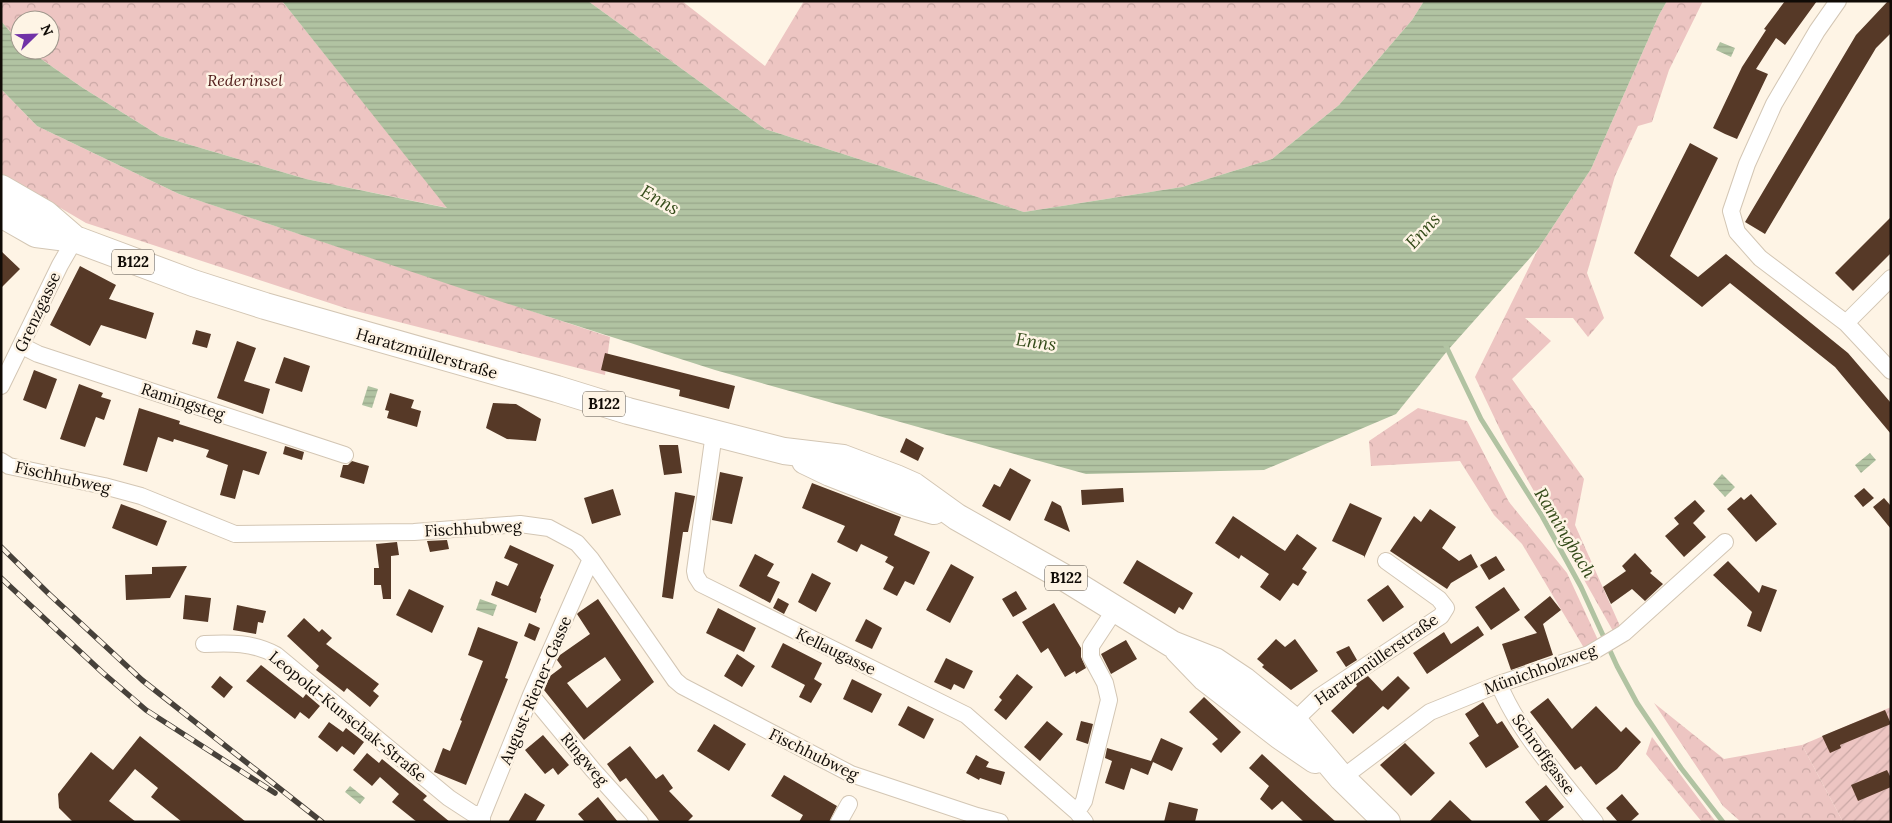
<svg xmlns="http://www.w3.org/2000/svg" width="1892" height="823" viewBox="0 0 1892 823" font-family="Lora,serif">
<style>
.forest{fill:url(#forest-crowns)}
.garden{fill:url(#garden-furrows)}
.water{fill:url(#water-rules)}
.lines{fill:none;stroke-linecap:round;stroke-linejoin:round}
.stream{stroke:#b1c3a2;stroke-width:5}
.building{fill:#563927;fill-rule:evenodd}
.minor-casing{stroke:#d3c6b4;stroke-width:18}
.primary-casing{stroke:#d3c6b4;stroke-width:28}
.minor{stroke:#fff;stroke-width:16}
.primary{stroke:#fff;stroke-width:26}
.rail-casing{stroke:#47413a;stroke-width:5.5}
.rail{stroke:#fef4e5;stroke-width:4;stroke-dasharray:11;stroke-linecap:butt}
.labels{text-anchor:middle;stroke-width:5;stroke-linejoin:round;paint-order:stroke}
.shield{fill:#fef4e5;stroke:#575149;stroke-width:1}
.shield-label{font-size:15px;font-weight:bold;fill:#100b06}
.park-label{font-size:16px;font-style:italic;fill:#4f1a18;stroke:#fef4e5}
.street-label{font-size:16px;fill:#100b06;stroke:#fef4e5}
.water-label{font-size:18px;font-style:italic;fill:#344b19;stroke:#fef4e5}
</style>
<defs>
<pattern id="forest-crowns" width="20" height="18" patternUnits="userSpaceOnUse" patternTransform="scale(1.25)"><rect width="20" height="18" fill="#edc5c2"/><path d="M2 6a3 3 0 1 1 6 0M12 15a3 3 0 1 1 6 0" fill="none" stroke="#caa8a5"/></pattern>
<pattern id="garden-furrows" width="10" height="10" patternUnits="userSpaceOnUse" patternTransform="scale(1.25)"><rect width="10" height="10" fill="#edc5c2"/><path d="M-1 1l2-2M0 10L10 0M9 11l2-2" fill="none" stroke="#caa8a5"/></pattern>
<pattern id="water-rules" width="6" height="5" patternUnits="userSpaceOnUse" patternTransform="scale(1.25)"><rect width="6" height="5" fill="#b1c3a2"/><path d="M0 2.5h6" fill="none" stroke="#97a68a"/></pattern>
</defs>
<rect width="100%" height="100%" fill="#fef4e5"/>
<path class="forest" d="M1,1H282L448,208L306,179L160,136L83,88L28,50H50V20H20V43L1,21Z
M588,1H682L765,66L804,1H1424L1412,20L1339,105L1272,159L1182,187L1024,212L765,129Z
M1667,1H1703L1669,70L1652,122L1638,126L1615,176L1587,273L1604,318L1588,337L1573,318H1525L1551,341L1512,379L1584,479L1575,525L1620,626L1613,631L1505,440L1475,377L1538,249L1591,169L1659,15Z
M1,89L37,126L179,194L610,337L605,375L348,309L86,223L1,173Z
M1418,408L1467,421L1509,502L1567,573L1598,640L1584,648L1522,544L1494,515L1460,461L1371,466L1369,441Z
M1654,703L1724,759L1802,745L1843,822H1741L1723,806Z
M1652,737L1716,822H1702L1646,754Z"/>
<path class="garden" d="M1891,707V822H1843L1802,745Z"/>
<path class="water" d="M282,1H588L765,129L1024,212L1182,187L1272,159L1339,105L1412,20L1424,1H1667L1659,15L1591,169L1538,249L1448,350L1396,414L1264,470L1086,474L715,370L496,300L179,194L37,126L1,89V21L20,43V50H28L83,88L160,136L306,179L447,208Z
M1720,42L1735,48L1731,57L1716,50Z
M368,386L378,389L372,408L362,405Z
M1870,453L1876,460L1861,473L1855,465Z
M1722,474L1735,487L1725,497L1713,484Z
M480,599L497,605L493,616L476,610Z
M350,786L365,798L360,804L345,792Z"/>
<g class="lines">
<path class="stream" d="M1445,344L1481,419L1542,516L1581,587L1617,666L1637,703L1681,768L1723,822"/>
</g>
<path class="building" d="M1785,1H1817L1785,45L1776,38L1756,69L1768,74L1737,139L1725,134L1713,128L1742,67L1766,30L1764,29Z
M1888,1H1891V33L1876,48L1765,234L1745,222L1856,35Z
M1690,143L1718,158L1670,256L1698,277L1726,254L1848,353L1891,403V434L1835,367L1730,283L1702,307L1634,253Z
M1891,217V253L1853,291L1835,273Z
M1,251L20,269L1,288Z
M80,266L116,285L109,299L154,313L146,339L101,325L90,346L50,325Z
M196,330L211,334L207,348L192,344Z
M237,341L256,348L244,381L270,389L263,414L217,398Z
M605,353L735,386L729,409L679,396L680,390L601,370Z
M284,357L310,366L302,392L275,383Z
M34,370L57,379L46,409L23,400Z
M79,384L103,393L101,397L111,400L104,420L96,417L85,447L60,439Z
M390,393L414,400L411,408L421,411L417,427L387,418L389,411L385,410Z
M493,403L516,404L541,419L536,441L507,439L486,428Z
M139,408L180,421L179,424L267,452L259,475L243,470L235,499L220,495L228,465L206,457L209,450L174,439L173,442L158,437L147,472L123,465Z
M906,438L924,448L918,461L900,452Z
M659,445H678L682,473L664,475Z
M285,446L304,452L302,460L283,454Z
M352,461L369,466L364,484L340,477L343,465H348Z
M1010,468L1031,480L1010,521L982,506L994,484L1000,487Z
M720,472L743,477L732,524L712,520Z
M812,483L901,517L894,535L930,552L914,585L905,581L897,596L883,589L894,567L885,562L888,557L861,544L857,552L837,542L845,526L802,508Z
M1123,488L1124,502L1082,505L1081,490Z
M1864,488L1874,498L1863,507L1854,496Z
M613,489L621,515L592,524L584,498Z
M675,492L695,496L688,532H683L673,599L662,597Z
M1751,494L1777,524L1756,542L1727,509L1741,497L1744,500Z
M1884,498L1891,506V529L1873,507Z
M1695,500L1705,511L1693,523L1706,537L1684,557L1665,536L1679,524L1674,518Z
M1052,501L1061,506L1070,532L1044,520Z
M1350,503L1382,518L1364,558V556L1332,541Z
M121,504L167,521L157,546L112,528Z
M1430,509L1456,527L1442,548L1459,561L1471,554L1478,567L1451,583L1447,589L1390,551L1414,516L1421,522Z
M1233,516L1285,551L1297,534L1317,548L1302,569L1307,572L1298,586L1293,583L1280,601L1260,587L1269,574L1241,555L1239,559L1215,543Z
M447,540L449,549L430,552L427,541Z
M397,542L399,555L391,556V599H383L381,585H374V568H379L376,544Z
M510,545L554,565L540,598L541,599L536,613L491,595L496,581L508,586L518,564L504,558Z
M1635,553L1652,571L1650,573L1663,584L1645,601L1632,589L1611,604L1603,587L1626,571L1622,566Z
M755,554L774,564L767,576L780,582L770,603L739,586Z
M1496,556L1505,570L1489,580L1480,565Z
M1137,560L1193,593L1183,610L1179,607L1175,614L1123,583Z
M1728,561L1759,593L1762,585L1777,590L1761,632L1747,626L1752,612L1713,575Z
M951,564L974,577L950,623L926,610Z
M187,566L170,598L126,600L125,575L152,574V567Z
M812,573L831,583L816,612L798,602Z
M1388,585L1404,607L1383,622L1367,600Z
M1504,587L1520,610L1491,630L1475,607Z
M409,589L444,606L432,633L396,615Z
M1016,591L1027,609L1013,617L1002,599Z
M185,595L211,598L208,622L183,619Z
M1550,596L1561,610L1543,624L1553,655L1511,670L1502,644L1537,633L1524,617Z
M778,598L789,604L784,614L773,608Z
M598,599L654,682L584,740L544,690L550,676L562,667L557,660L560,655L590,634L577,614L579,612ZM605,657L621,680L587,708L567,683Z
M1054,603L1081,648V657L1086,668L1076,674L1075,671L1065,677L1048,648L1041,653L1022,622Z
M237,605L266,611L263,623L258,622L256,634L233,630Z
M718,608L756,628L744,652L706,633Z
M304,618L319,632L322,629L332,638L326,644L379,684L373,691L379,696L370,707L347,688L344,692L316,670L319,666L287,636Z
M866,619L882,628L872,649L855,641Z
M529,623L540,628L535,641L524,636Z
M1478,626L1484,635L1427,674L1413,653L1444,632L1451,644Z
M478,627L518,642L505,678L508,679L466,785L434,772L443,748L450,751L462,721L460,720L483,661L468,655Z
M1276,639L1285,647L1295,639L1318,671L1291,690L1262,667L1264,665L1257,659Z
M1126,640L1137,659L1111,674L1101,654Z
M783,643L822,663L814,679L822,684L811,703L799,697L805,685L771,667Z
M1349,646L1357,660L1346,667L1336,652Z
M737,654L755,666L742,687L724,676Z
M946,658L973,671L964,689L954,684L951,690L934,682Z
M261,665L303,698L306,694L320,706L309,719L300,712L295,719L246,681Z
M1017,674L1033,687L1006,720L994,710L1002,700L999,697Z
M220,676L233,687L224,698L211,687Z
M1368,676L1382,691L1398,676L1410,688L1388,710L1383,706L1353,734L1331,711L1357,686L1356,684Z
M852,679L882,694L872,713L843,699Z
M1204,697L1241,732L1221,753L1212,744L1218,739L1189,712Z
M1548,698L1572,729L1596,706L1621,732L1626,727L1641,742L1617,769L1596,785L1581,766L1575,770L1530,712Z
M1483,702L1497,724L1502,721L1519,747L1486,768L1469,743L1479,736L1465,714Z
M908,706L934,719L924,739L898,725Z
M1885,710L1891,724L1840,745L1841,748L1830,753L1822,736Z
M1047,721L1063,734L1040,761L1024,747Z
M1081,721L1093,724L1088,744L1076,740Z
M329,722L343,732L346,728L364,742L354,755L342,746L337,752L318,737Z
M714,724L746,744L729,771L697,751Z
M543,735L569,765L558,775L553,768L545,774L525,750Z
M140,736L246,822H182L151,797L158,788L135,769L109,801L136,822H73L59,808L58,794L91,752L113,770Z
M1161,738L1183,748L1172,771L1153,762L1148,775L1131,768L1124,790L1105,783L1112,761L1105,758L1107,748L1151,761Z
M1405,743L1435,773L1411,796L1380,765Z
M630,746L656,779L663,774L673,788L669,791L693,816L687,822H660L626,778L620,782L607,764Z
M367,753L379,763L382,759L393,768L427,796L423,800L450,822H417L392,802L399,794L380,777L372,786L353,770Z
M1262,754L1313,801L1336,822H1304L1282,801L1272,810L1260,799L1269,786L1249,768Z
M976,755L989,762L986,767L1005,772L1001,785L980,778L979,780L966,773Z
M1887,770L1891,778V787L1858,801L1851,785Z
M784,775L837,806L829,822H799L803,815L771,796Z
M1546,785L1564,807L1546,822H1541L1525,802Z
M525,793L545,805L535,822H508Z
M1622,794L1639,814L1630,822H1618L1606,808Z
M598,797L618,822H585L578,814Z
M1450,800L1473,822H1429Z
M1169,802L1198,809L1195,822H1164Z"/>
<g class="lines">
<defs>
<path id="minor" d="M1838,1L1817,31L1774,104L1747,164L1731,211L1737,232L1760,258L1846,323L1891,371
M1846,323L1891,278
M22,346L38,354L345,455
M1,386L60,265L75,239
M714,433L695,571L696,576L701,584L966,715L1077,812L1085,822
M1,461L9,466L104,486L141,496L235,534L414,532L520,524L549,528L577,543L591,559L675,680L682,686L851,774L977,816L1000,822
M204,644C230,643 252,642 276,655L449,798L472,813L482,816
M1499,684C1518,732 1563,781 1595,822
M531,695L593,770L640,822
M1288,727L1319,697L1441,616L1446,608L1439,599L1386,561
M1342,778L1430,712L1499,684L1589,654L1624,633L1725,542
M1077,812L1084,801L1109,700L1105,683L1091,657V646L1116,608
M482,822V816L531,695L591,559
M839,822L849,804"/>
<path id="primary" d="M1,188L46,214L75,239
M1,214L36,234L75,239L193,283L265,306L557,389L628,411L784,451L843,458L896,478L914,486L957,517L1065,578L1172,644L1215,661L1245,681L1293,720L1342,778L1387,822
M805,461L830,473L907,503L934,511
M1178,650L1205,678L1280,736L1315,760"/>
</defs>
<use href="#minor" class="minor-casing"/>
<use href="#primary" class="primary-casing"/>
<use href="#minor" class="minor"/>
<use href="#primary" class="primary"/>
<defs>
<path id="rail" d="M1,547L49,594L142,680L322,822
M1,578L103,673L146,710L275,793"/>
</defs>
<use href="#rail" class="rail-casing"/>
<use href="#rail" class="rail"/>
</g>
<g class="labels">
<g class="shield">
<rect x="112" y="249.5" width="42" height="25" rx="4"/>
<rect x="583" y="391.5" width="42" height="25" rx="4"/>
<rect x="1045" y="565.5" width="42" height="25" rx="4"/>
</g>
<g class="shield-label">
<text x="133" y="267">B122</text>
<text x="604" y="409">B122</text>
<text x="1066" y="583">B122</text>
</g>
<g class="park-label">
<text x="245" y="86">Rederinsel</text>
</g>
<g class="street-label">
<text transform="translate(37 312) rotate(-65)" y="6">Grenzgasse</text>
<text transform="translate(427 353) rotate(16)" y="6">Haratzmüllerstraße</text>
<text transform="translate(183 401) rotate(18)" y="6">Ramingsteg</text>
<text transform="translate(63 477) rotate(13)" y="6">Fischhubweg</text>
<text transform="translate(473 528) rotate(-3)" y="6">Fischhubweg</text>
<text transform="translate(836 651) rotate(26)" y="6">Kellaugasse</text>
<text transform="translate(1376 659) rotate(-35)" y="6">Haratzmüllerstraße</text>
<text transform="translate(1540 669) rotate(-20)" y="6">Münichholzweg</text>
<text transform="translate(535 690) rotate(-67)" y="6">August-Riener-Gasse</text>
<text transform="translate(348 716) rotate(39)" y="6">Leopold-Kunschak-Straße</text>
<text transform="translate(814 754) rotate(26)" y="6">Fischhubweg</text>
<text transform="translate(1544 754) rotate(54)" y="6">Schroffgasse</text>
<text transform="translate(585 759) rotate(50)" y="6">Ringweg</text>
</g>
<g class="water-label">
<text transform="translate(660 200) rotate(30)" y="6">Enns</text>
<text transform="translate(1423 231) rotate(-47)" y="6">Enns</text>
<text transform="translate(1036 342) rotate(8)" y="6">Enns</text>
<text transform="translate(1565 533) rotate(59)" y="6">Ramingbach</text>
</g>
</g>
<rect width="1892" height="823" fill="none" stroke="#100b06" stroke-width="5"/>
<g transform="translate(35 35) rotate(67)"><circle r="24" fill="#fef4e5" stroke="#9f978c"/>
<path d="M0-4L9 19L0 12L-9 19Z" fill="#7132a7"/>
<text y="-8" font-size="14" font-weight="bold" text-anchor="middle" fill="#100b06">N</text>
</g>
</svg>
